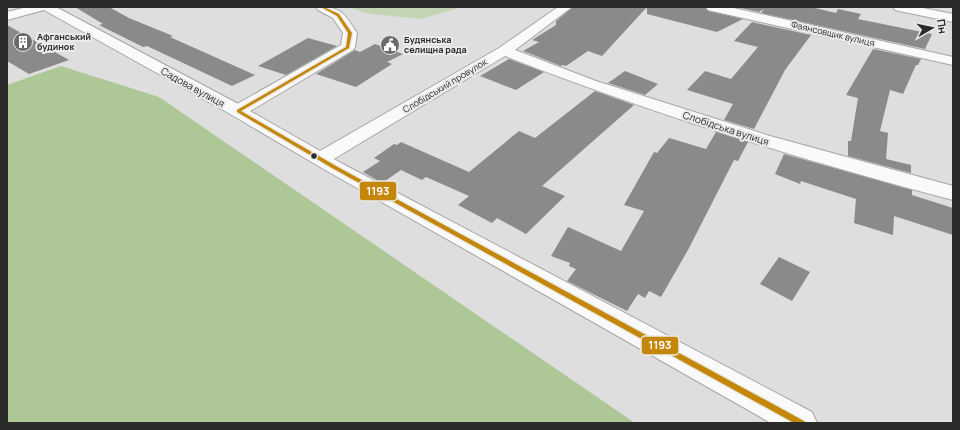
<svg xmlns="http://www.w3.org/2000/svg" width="960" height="430" viewBox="0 0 960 430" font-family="Manrope,sans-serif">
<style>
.green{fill:#c2d4b3}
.forest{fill:#aec796}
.building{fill:#898a89}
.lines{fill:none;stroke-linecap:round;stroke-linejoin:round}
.street-casing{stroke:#a4a5a4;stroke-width:2}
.secondary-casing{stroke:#a4a5a4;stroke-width:2}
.street{fill:#fafafa;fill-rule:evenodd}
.secondary{fill:#fafafa;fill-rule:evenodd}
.bus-1-casing{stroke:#eaece9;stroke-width:3}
.bus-1{fill:#c4870a;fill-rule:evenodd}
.bus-dot{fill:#2a2b2a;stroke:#eaece9;stroke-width:1.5}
.labels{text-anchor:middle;stroke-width:4;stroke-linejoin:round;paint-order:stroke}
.far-street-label{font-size:9px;fill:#2a2b2a;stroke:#eaece9}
.far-poi-label{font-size:9px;font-weight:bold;fill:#2a2b2a;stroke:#eaece9;text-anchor:start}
.street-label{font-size:10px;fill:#2a2b2a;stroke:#eaece9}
.line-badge{stroke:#eaece9;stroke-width:1.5}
.badge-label{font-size:11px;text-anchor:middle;font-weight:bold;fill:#fff}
</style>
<rect width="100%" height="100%" fill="#dddedd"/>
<path class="green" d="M349,7H463L420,19L364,13Z"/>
<path class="forest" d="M61,66L159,97L635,423H7V85Z"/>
<path class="building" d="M75,7H109L129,18L173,36L170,37L255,75L232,86L147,46L143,47L99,25L103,24Z
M573,7H647L602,56L588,51L566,66L563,65L561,66L523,51L539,42L532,40L556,25V21Z
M647,7H705L708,11L743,19L717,32L647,14Z
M736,7H811L836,13L838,9L861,14L858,19L932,34L925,49L761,13L764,9L759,12Z
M752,22L811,35L785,70L754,129L724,120L733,104L687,90L705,71L731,79L758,47L734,41Z
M7,25L69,60L29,74L7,61Z
M308,38L337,46L286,75L258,66Z
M375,44L403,54L387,62L392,64L356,87L316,74L355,50L360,52Z
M873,49L921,59L918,65H916L903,94L890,90L880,131L888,133L886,159L911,165V173L848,156V141H851L858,98L846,95Z
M509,59L544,72L516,90L480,76Z
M625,71L658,84L645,95L608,83Z
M595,91L634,105L542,186L565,196L526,234L497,218L492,223L458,205L469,196L426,177L422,180L401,170L382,183L363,172L380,161L374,158L394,144L397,145L401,142L469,172L519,131L535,138Z
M716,132L748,142L738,161L734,160L688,250L661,297L649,291L645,298L638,294L627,311L567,281L576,269L569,266L570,263L551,256L568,227L621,251L644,211L624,205L654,152L657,153L669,138L706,149Z
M784,154L912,190V195L953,208V235L894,216L893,235L854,223L856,199L801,181L800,184L775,174Z
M779,257L810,272L792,301L760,284Z"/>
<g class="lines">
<defs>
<path id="street" d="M27,7H56L244,107L247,111L244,115L238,116L232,115L44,10L7,20V12Z
M558,7H572L515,50L596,81L770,136L953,186V200C801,160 651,113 505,56L327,163L320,165L313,163L310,159L313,155L499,48Z
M706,7H729L953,57V65L712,11L708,10Z
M893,7H918L953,14V22L899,11L895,10Z"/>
<path id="secondary" d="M316,7C342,7 343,12 357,33L355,47L353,50L250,111L341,163L812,412L817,423H771L327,171L232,115L229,111L232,107L341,45L343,33L333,18L318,10Z"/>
</defs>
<use href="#street" class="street-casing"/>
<use href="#secondary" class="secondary-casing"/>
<use href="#street" class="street"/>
<use href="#secondary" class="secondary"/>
<defs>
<path id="bus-1" d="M321,7H324L339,14L352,33L349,48L241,111L336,166L804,421L805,423H794L332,168L237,112V110L346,47L348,33L337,16Z"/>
</defs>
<use href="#bus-1" class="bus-1-casing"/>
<use href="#bus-1" class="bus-1"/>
</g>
<defs>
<symbol id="building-disc" viewBox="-11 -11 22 22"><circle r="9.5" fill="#696a69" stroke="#eaece9"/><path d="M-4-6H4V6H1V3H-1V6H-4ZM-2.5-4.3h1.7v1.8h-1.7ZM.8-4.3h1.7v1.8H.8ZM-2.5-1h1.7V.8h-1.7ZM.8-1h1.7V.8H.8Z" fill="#fff"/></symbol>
<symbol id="civic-disc" viewBox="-11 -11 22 22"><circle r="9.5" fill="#696a69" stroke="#eaece9"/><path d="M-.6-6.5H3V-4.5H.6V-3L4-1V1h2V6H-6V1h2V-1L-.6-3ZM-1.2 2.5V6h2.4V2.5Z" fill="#fff"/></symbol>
</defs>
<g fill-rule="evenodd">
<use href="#building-disc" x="12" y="31" width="22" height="22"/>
<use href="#civic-disc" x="379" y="34" width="22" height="22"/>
</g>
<circle class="bus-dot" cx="314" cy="156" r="3.5"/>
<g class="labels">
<g class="far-street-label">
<text transform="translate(833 34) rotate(13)" y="3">Фаянсовщик вулиця</text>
<text transform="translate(445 86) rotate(-31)" y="3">Слобідський провулок</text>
</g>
<g class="far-poi-label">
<text x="37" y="40">Афганський<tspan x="37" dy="10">будинок</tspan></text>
<text x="404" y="43">Будянська<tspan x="404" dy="10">селищна рада</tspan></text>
</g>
<g class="street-label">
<text transform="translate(193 87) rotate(29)" y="4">Садова вулиця</text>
<text transform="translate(726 128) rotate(18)" y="4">Слобідська вулиця</text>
</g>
</g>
<g class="line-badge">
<rect x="359" y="181" width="38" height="20" rx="4" fill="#c4870a"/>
<rect x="641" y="336" width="38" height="19" rx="4" fill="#c4870a"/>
</g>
<g class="badge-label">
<text x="378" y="195">1193</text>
<text x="660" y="349">1193</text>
</g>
<rect width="960" height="430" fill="none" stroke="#2a2b2a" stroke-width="16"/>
<g transform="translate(932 28) rotate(81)" stroke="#eaece9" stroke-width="3" paint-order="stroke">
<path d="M0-3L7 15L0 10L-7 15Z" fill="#2a2b2a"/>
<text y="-6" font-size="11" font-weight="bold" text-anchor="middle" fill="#2a2b2a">Пн</text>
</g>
</svg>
